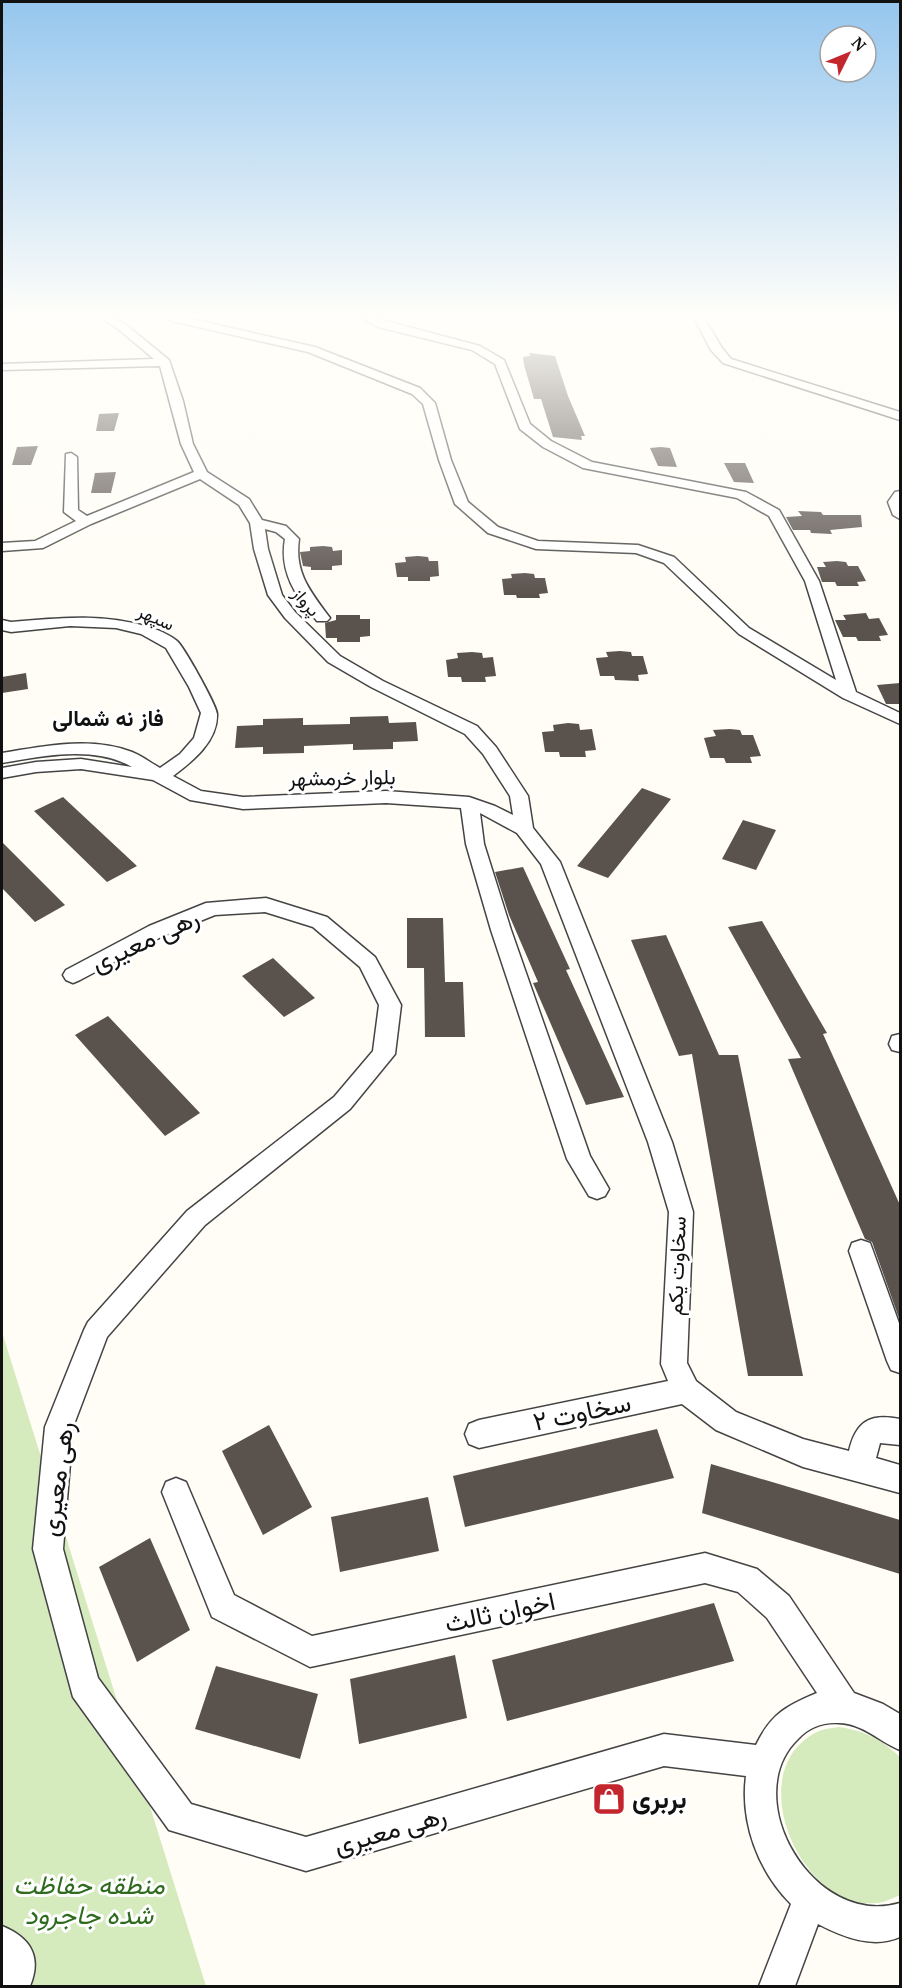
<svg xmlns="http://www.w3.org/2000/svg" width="902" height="1988" viewBox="0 0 902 1988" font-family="'PT Serif',Vazirmatn,serif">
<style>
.green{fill:#d5ebbd}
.building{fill:#5a524d}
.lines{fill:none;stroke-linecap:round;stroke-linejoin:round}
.street-casing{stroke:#444;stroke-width:3}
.street{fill:#fff;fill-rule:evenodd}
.labels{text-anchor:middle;stroke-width:6;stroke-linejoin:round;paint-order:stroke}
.far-street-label{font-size:18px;fill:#111;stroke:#fff}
.street-label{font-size:21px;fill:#111;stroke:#fff}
.neighbourhood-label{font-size:22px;font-weight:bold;fill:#111;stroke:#fff}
.near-street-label{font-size:26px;fill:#111;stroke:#fff}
.near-poi-label{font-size:26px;font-weight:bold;fill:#111;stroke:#fff;text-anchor:start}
.near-park-label{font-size:26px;font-style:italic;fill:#2f6b1f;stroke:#fff}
</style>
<rect width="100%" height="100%" fill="#fffdf5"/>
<path class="green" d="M2,1332L206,1986H2Z
M839,1727C865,1731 881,1739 900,1757V1895C895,1897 889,1900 883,1902C805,1919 737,1772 817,1732C823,1729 832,1728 839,1727Z"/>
<path class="building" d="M529,353L555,356L568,396L585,436H581L582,440L553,437L541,399H534L524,365L523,357L530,356Z
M119,413L114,431H96L99,414Z
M38,446L31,465H12L17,447Z
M661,447L670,448L677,467L658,466L650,448Z
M724,463H745L754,483L734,482Z
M116,472L111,493H91L95,473Z
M798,511L821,512L823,515H861L862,527L830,530L832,534L811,533L810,530H793L786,517L802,516Z
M323,546L332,547L333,551L342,550V565L332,566V570H311V567L303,566L300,552L310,551V547Z
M418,556L428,557L429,561H438L439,576L430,577V581H408V577H397L395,563L406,562L405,557Z
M837,561L846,562L848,566H858L866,581L857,582L859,586H837L835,582H822L817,567H826L823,562Z
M525,573L534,574L535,578H545L548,593L539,594L540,598H517L516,595H504L502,579L512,578L511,574Z
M866,613L869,619L879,618L888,635L879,636L881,641H858L856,637H843L835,620H846L843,615Z
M336,615H360V619H370V636L360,637V642H337V638H326L325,623L336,620Z
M620,651L631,652L632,656H643L648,674L638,675L639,681L615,680L614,676H600L596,658L608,657L606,652Z
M472,652L482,653L483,658L493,657L496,676L485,677L486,682H462L461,677H448L446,660L458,658L457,653Z
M26,673L28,689L2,693V677Z
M900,683V704H886L877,685Z
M388,716L389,723L416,722L418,741L393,742V749L353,750V744L304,746V753L263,754V747L235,748L237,726L263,725V719L303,718V725L350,724V717Z
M568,723L579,724L580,730L592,729L596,750L585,751L586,757H560L559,752H545L542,732L554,731L553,725Z
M730,729L740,730L742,735H753L761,756L750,757L752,763H726L724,758H710L704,738L716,736L713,730Z
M642,788L671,799L608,878L577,866Z
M63,797L137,866L107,882L34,811Z
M743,820L776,830L756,870L722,859Z
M2,842L65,905L35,922L2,888Z
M523,867L570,969L566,970L624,1097L586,1105L533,983L538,982L509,915L495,872Z
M407,918H443L445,982H463L465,1037H425L424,968H407Z
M762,921L827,1033L823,1034L900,1205V1321L872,1242L865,1239L788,1059L801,1058L728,927Z
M666,935L719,1055H738L803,1376H748L692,1054L679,1056L631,940Z
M273,958L315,998L284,1017L242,976Z
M108,1016L200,1113L165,1136L75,1035Z
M269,1425L312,1507L263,1535L222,1451Z
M657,1429L674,1478L465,1527L453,1476Z
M711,1464L900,1520V1574L702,1513Z
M428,1497L439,1551L340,1572L331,1517Z
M150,1538L190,1630L137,1662L99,1567Z
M714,1603L734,1661L507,1721L492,1660Z
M455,1655L467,1718L359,1744L350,1679Z
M216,1666L318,1694L300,1759L195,1729Z"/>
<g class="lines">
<defs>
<path id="street" d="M101,318H114L125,324L169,360L183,401L193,444L207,472L249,499L262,520L286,526L299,539C294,573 311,592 330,618L327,621H317C296,597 279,572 285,539L276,532L265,529L268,549L282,595L295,612L340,656L383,681L477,726L496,747L528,796L533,828L560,862L672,1142L693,1212L687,1363L696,1381L736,1412L803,1439L849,1451C856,1421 870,1413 900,1419V1445L880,1443L876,1458L900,1465V1493L803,1467L716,1430L682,1404L479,1448L469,1444L465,1434L469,1424L479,1420L668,1381L661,1364L669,1212L648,1142L541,864L517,833L480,813L484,844L511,930L590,1156L609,1189L605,1196L597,1199L589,1196L567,1159L491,930L466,844L461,808L386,803L243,809L190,800L153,780L81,769L36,772L2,778V768L36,762L81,759L132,767C94,745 43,756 2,763V753C43,746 92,736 132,752C142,756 151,763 160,768L180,754L194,738L201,713L189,687L166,648L141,634L116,628L70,626L11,632L2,630V620L11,622C58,618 102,613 148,627C157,629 170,635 177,641C184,647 217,706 217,714C218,741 193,761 173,776L201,791L243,797L386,791L469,797L495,806L513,815L510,796L483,754L465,734L371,687L328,662L285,618L268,595L254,549L250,523L239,505L200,479L91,524L43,548L2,551V543L35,541L76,521L64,512L66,454L71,453L77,457L78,510L87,516L194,472L181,444L160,366L2,370V364L154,359L117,328Z
M167,318H187L315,347L420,388L435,403L451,460L468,502L498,527L538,541L638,545L674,557L749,628L836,680L805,581L769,516L737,498L583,468L543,447L520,429L495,364L472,350L378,327L361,318H375L480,346L504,360L530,424L551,441L592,462L746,492L779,510L819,581L856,692L900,713V724L843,698L739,634L664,563L636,553L536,549L488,533L455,504L439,460L423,404L412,394L308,352L172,321Z
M694,318H704L722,348L731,359L900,412V420L723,363L711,350Z
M900,491V519L893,515L888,502L895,492Z
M266,898L327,917L375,957L401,1005L395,1054L350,1109L205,1225L107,1337L73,1427L63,1549L98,1678L191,1804L306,1837L664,1734L756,1745C771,1714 786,1706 817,1693L767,1618L738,1592L705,1583L310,1667L212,1617L162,1492L166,1482L176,1478L186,1482L234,1595L312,1636L705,1553L757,1569L789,1596L854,1693L883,1704L900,1714V1750C878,1741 864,1724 839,1723C823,1722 809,1727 798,1739C737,1798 814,1929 900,1903V1937C873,1949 843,1937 818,1924L795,1986H759L791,1904C758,1871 740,1822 746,1776L664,1766L306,1871L169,1830L73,1697L33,1549L45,1427L84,1330L88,1322L187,1211L334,1097L373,1051L379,1005L360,967L313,927L265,912L215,915L163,936L80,980L73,983L66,980L63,975L66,970L149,926L206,903Z
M900,1034V1052L892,1050L889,1044L892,1036Z
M861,1240L870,1243L873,1251L900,1326V1373L891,1370L887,1361L849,1251L852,1243Z
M2,1926C31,1938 42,1957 30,1986H2Z"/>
</defs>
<use href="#street" class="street-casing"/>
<use href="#street" class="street"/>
</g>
<linearGradient id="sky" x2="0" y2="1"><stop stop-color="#95c6ee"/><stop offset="0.53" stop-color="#fffefa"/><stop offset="1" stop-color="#fffefa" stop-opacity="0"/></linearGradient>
<rect width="902" height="596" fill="url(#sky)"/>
<defs>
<symbol id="shop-square" viewBox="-11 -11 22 22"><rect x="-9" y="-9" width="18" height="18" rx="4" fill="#c4262e" stroke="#fff"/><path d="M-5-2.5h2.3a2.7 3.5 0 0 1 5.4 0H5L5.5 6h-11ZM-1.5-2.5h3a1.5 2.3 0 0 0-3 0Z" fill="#fff"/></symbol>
</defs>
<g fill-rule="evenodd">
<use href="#shop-square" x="590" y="1780" width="38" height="38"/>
</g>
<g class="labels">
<g class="far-street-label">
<text transform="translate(306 602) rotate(49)" y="6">پرواز</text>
<text transform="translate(156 618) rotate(24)" y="6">سپهر</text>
</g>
<g class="street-label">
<text transform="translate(342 778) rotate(-1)" y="7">بلوار خرمشهر</text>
<text transform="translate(677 1266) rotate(-88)" y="7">سخاوت یکم</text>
</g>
<g class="neighbourhood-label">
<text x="108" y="726">فاز نه شمالی</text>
</g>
<g class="near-street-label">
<text transform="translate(145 940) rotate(-25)" y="9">رهی معیری</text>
<text transform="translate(582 1412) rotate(-12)" y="9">سخاوت ۲</text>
<text transform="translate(57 1479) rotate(-82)" y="9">رهی معیری</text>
<text transform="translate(500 1612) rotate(-12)" y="9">اخوان ثالث</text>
<text transform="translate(390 1830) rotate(-16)" y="9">رهی معیری</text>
</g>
<g class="near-poi-label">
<text x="632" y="1808">بربری</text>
</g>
<g class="near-park-label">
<text x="89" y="1894">منطقه حفاظت<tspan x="89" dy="30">شده جاجرود</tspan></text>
</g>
</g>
<rect width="902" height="1988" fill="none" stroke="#111111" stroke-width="6"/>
<g transform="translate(848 54) rotate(47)"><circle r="28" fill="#ffffff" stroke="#a0a0a0" stroke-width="1.5"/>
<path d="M0-4.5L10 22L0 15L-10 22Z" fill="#c4262e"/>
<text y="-9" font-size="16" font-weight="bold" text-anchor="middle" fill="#111111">N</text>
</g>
</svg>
